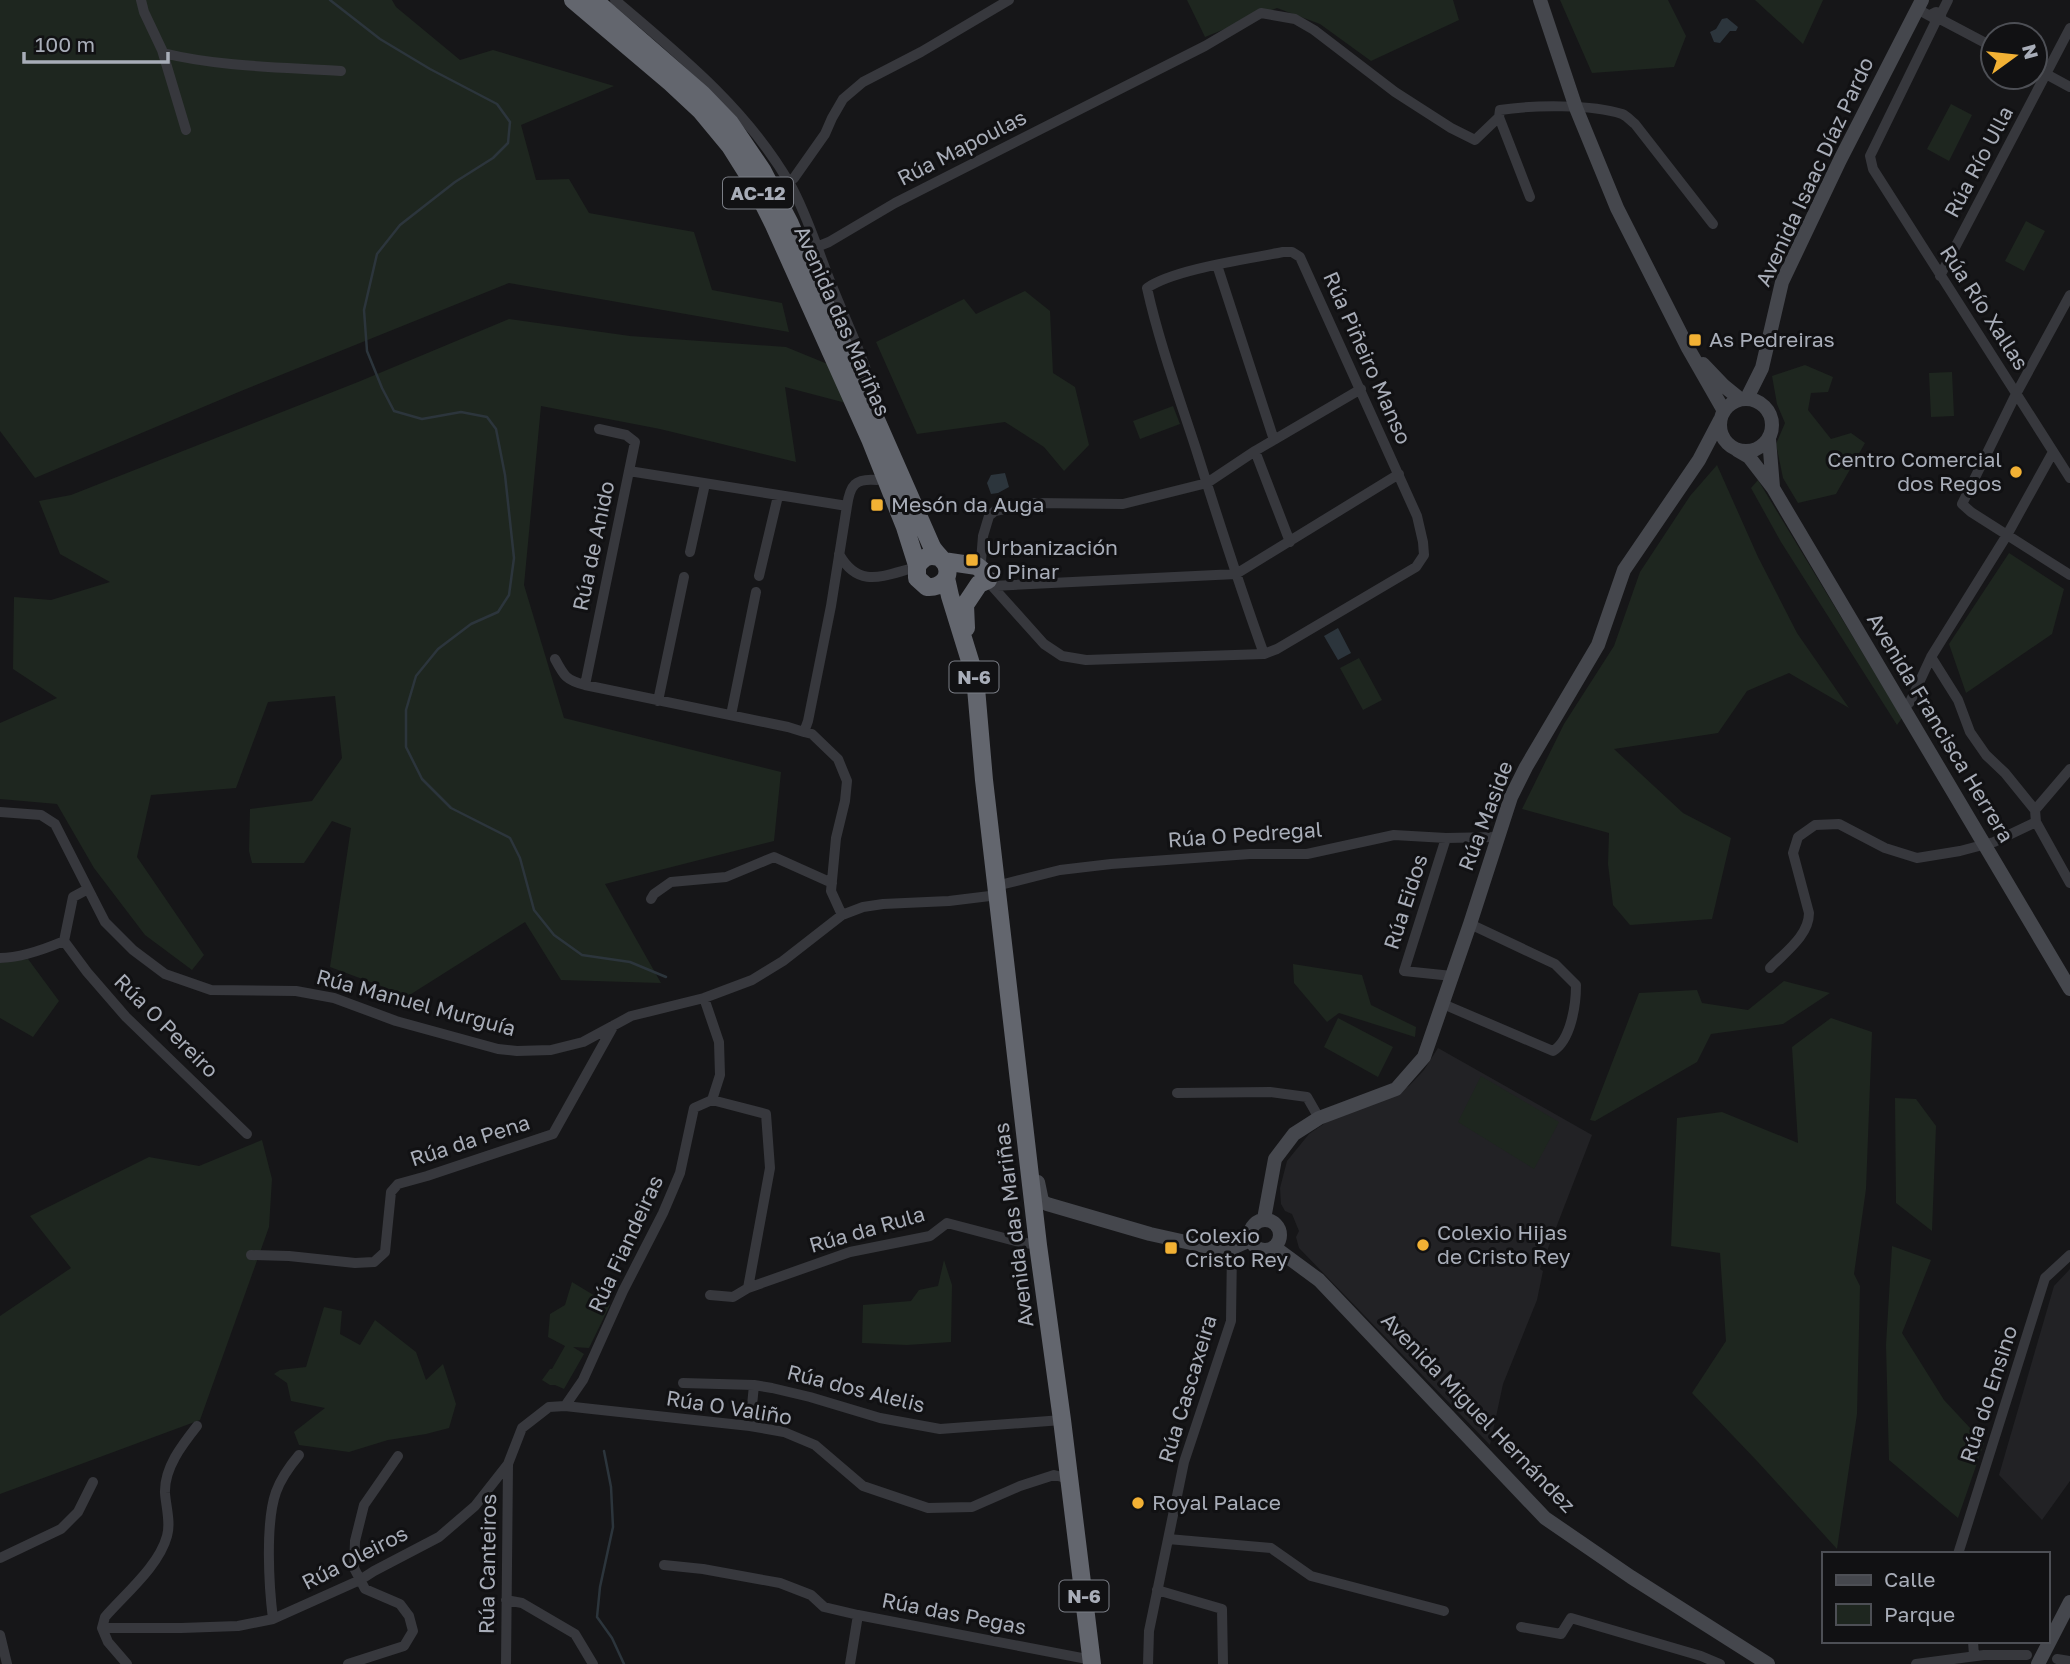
<svg xmlns="http://www.w3.org/2000/svg" width="2070" height="1664" viewBox="0 0 2070 1664" font-family="'Golos Text',sans-serif">
<style>
.built{fill:#222225}
.green{fill:#1e261f}
.water{fill:#2c353c}
.lines{fill:none;stroke-linecap:round;stroke-linejoin:round}
.stream{stroke:#2c353c;stroke-width:2.5}
.street{stroke:#37383d;stroke-width:10}
.secondary{stroke:#45474d;stroke-width:14}
.highway{stroke:#63666e;stroke-width:18}
.poi-dot{fill:#f2b134;stroke:#111113;stroke-width:2.5}
.labels{text-anchor:middle;stroke-width:6;stroke-linejoin:round;paint-order:stroke}
.shield{fill:#111113;stroke:#7b7e86;stroke-width:2}
.shield-label{font-size:19px;font-weight:bold;fill:#a8adb8}
.street-label{font-size:21px;fill:#a8adb8;stroke:#111113}
.poi-label{font-size:21px;fill:#a8adb8;stroke:#111113;text-anchor:start}
</style>
<rect width="100%" height="100%" fill="#161618"/>
<path class="built" d="M1438,1048L1592,1135L1540,1269L1543,1271L1537,1300L1503,1384L1490,1445L1299,1248L1296,1237L1299,1231L1292,1214L1285,1211L1281,1204L1280,1188L1287,1161L1309,1134L1328,1121L1381,1100L1409,1086L1424,1070Z
M2070,1269V1481L2042,1520L1999,1475L2054,1286Z"/>
<path class="green" d="M0,0H392L396,7L460,60L493,50L614,86L521,125L536,180L569,179L589,213L694,232L712,290L782,303L789,332L509,283L241,391L35,478L0,431Z
M1187,0H1453L1459,20L1371,61L1320,24L1277,8L1205,37Z
M1560,0H1668L1686,36L1674,67L1592,73Z
M1755,0H1823L1803,44Z
M1951,104L1972,115L1949,161L1927,149Z
M2026,221L2045,231L2024,271L2005,261Z
M1025,291L1050,311L1053,373L1075,387L1089,445L1064,471L1044,447L1005,422L917,434L876,342L964,299L976,314Z
M509,319L630,336L786,347L830,365L846,403L785,387L796,462L660,429L541,406L524,585L564,718L781,772L774,841L605,884L661,983L561,980L525,922L408,996L330,967L351,828L332,821L304,863H252L249,851L250,809L312,801L342,758L335,696L268,702L236,788L151,795L137,857L204,955L192,970L145,935L94,868L57,804L0,799V723L57,698L13,669L14,597L51,600L110,582L60,554L39,501L71,495L358,382Z
M1805,365L1833,377L1828,392L1811,393L1808,410L1831,439L1851,433L1865,443L1836,494L1798,503L1783,478L1776,444L1785,423L1777,404L1772,376Z
M1952,372L1954,416L1931,417L1929,373Z
M1173,406L1180,424L1140,439L1133,421Z
M1717,465L1758,557L1797,633L1849,708L1789,673L1747,691L1718,733L1614,749L1683,813L1731,838L1712,919L1630,925L1613,905L1608,864L1609,833L1522,809L1564,724L1614,646L1640,572L1690,496Z
M1758,480L1902,718L1897,725L1781,542L1751,488Z
M2009,553L2064,589L2052,634L1966,693L1949,644Z
M1359,658L1382,700L1363,710L1340,668Z
M28,959L59,1001L33,1037L0,1018V963Z
M1293,964L1362,975L1371,1005L1416,1027L1415,1037L1339,1013L1327,1022L1294,983Z
M1784,981L1830,993L1783,1024L1711,1034L1697,1062L1595,1121L1590,1120L1639,993L1697,990L1702,1003L1748,1010Z
M1338,1018L1393,1047L1378,1077L1324,1047Z
M1831,1018L1872,1032L1866,1189L1854,1274L1860,1286L1857,1414L1837,1549L1757,1461L1692,1393L1726,1341L1720,1253L1671,1246L1677,1118L1722,1112L1798,1143L1792,1047Z
M1481,1076L1559,1122L1534,1169L1458,1122Z
M1895,1098L1916,1099L1936,1126L1932,1231L1896,1203Z
M262,1140L272,1179L269,1227L200,1420L0,1494V1316L71,1268L30,1216L149,1157L199,1166Z
M1892,1246L1931,1260L1902,1333L1944,1400L1984,1443L1958,1518L1889,1460L1886,1345Z
M944,1260L952,1285L951,1342L907,1345L862,1343L863,1305L911,1301L919,1290L938,1286Z
M572,1282L610,1305L589,1348L573,1347L584,1354L564,1389L555,1385H550L542,1380L550,1369H552L565,1346L548,1337L550,1314L565,1305Z
M324,1307L342,1311L340,1334L360,1345L375,1320L416,1352L426,1380L443,1364L456,1404L449,1428L426,1434L388,1440L349,1452L299,1445L294,1432L325,1408L291,1401L287,1383L274,1374L280,1370L306,1367Z"/>
<path class="water" d="M1727,18L1738,27L1736,31H1730L1720,43L1714,42L1710,32L1716,29L1722,19Z
M1005,473L1009,487L998,493L991,494L987,483L991,475Z
M1338,628L1351,653L1338,660L1324,636Z"/>
<g class="lines">
<path class="stream" d="M330,0L380,39L430,69L497,104L510,122L508,143L493,158L455,182L400,225L377,254L364,310L367,351L382,388L394,411L422,419L461,412L487,417L496,429L505,475L514,558L509,595L498,612L471,624L438,649L416,676L406,710V747L422,779L451,808L510,838L520,858L534,910L554,935L582,955L630,962L666,977
M604,1451L611,1487L613,1527L600,1587L597,1617L612,1638L624,1664"/>
<path class="street" d="M141,0L144,12L162,50L186,130
M615,0C680,55 747,109 790,184C808,216 818,252 832,286C847,324 866,361 875,401
M1917,9L1932,17L1936,21L1939,20L1941,16L1936,12L1932,14V17
M1941,14L1948,0
M1940,19L1993,47
M1936,21L1870,156L1873,169L2070,478
M163,53C220,67 282,67 341,71
M2035,68L2070,87
M1499,117L1530,197
M789,182L794,178L825,134L832,118L843,99L863,82L921,52L1009,0
M819,246L829,242L895,203L1205,46L1261,13L1295,19L1314,30L1395,92L1451,128L1475,140L1499,117L1500,110C1532,105 1592,104 1622,114C1627,116 1631,121 1635,124L1713,224
M1217,265L1274,440
M1940,276L2070,28
M2070,295L2016,394L1962,504L1971,512L2070,575
M599,429L626,435L635,442L629,471
M1255,451L1290,542
M629,471L847,506L831,606L808,721L804,732L788,727L585,685Z
M847,506C850,485 855,478 877,480
M690,552L705,484
M839,554C859,590 884,575 917,567
M759,576L778,496
M992,586L1236,574L1399,474
M1264,654C1239,585 1217,516 1195,446C1178,394 1159,342 1147,288C1174,269 1249,259 1283,252H1292L1300,257L1417,516L1423,542L1424,555L1416,567L1277,649L1264,654L1086,660L1062,656L1044,644L992,586L983,571L981,561L983,536L989,516L995,511L1035,503L1123,504L1207,483L1255,451L1361,389
M1931,657L1958,700L1970,732L1986,755L2005,773L2035,810L2036,822L2070,883
M555,659C564,676 566,680 585,685
M658,701L684,577
M1904,708L1910,702L1931,657L2007,535L2053,452
M731,715L756,592
M804,732L812,734L838,759L847,781L845,801L836,838L831,891L842,915
M2035,810L2070,769
M0,812L41,815L55,824L105,922L133,950L165,974L211,990L296,991L334,998L396,1021L498,1049L517,1051L551,1050L583,1042L631,1016L704,998L752,980L783,961L842,915L863,907L883,904L949,901L998,895
M1446,838L1404,971L1452,976
M996,886L1060,870L1111,864L1250,854H1307L1394,835L1446,838L1497,837
M651,899L654,894L671,882L726,877L774,857L832,883
M64,941L87,972L126,1017L247,1134
M0,958C21,958 45,949 64,941L73,897L88,889
M1770,968C1784,953 1809,936 1809,913L1793,853L1798,837L1815,825L1839,824L1885,848L1917,858L1960,851L1994,842L2036,822
M704,998L719,1042L720,1075L712,1100
M1443,1004L1553,1051C1571,1040 1576,1005 1576,985L1555,964L1470,924
M1177,1093L1270,1092L1307,1097L1319,1118
M712,1100L766,1114L770,1168L748,1288
M251,1255L289,1256L355,1263L374,1262L385,1252L391,1192L398,1184L427,1176L553,1134L614,1025
M710,1295L733,1297L748,1288L850,1252L930,1236L947,1223L1019,1242L1038,1245
M683,1383L754,1385L772,1388L810,1397L880,1418L940,1429L1062,1420
M565,1406L583,1380L623,1291L663,1213L680,1173L694,1108L712,1100
M750,1426L754,1385
M1168,1539L1271,1548L1311,1576L1444,1611
M1958,1554L2045,1278L2070,1255
M0,1558L61,1529L78,1512L93,1482
M664,1565L703,1569L780,1583L811,1595L824,1607L858,1615
M1157,1590L1222,1609L1223,1664
M506,1600L522,1603L575,1634L593,1664
M273,1619C269,1587 265,1523 276,1492C281,1478 289,1467 299,1455
M1521,1627L1561,1634L1571,1618L1701,1656L1720,1664
M102,1628H181L238,1626L273,1619L360,1580L374,1571L439,1537L475,1506L508,1464L522,1428L549,1407L565,1406L592,1409L750,1426L784,1432L815,1445L863,1486L928,1508L972,1507L1020,1486L1054,1475L1062,1477L1070,1482
M0,1635L7,1664
M1973,1641L1974,1656
M2057,1659L2070,1661
M127,1664L108,1642L102,1628L105,1617C125,1594 159,1566 167,1536C171,1523 166,1507 165,1493C164,1468 182,1445 197,1426
M348,1664L404,1646L413,1631L409,1616L400,1604L365,1589L354,1568L355,1541L364,1505L398,1456
M506,1664L508,1465
M850,1664L858,1615L1092,1660
M1148,1664L1149,1631L1184,1462L1231,1321L1232,1248
M1916,1664L1984,1655H2027"/>
<path class="secondary" d="M1540,0L1576,108L1617,208L1688,348L1724,411
M1703,364L1724,386L1740,399
M1747,398L1762,368L1782,282L1840,160L1922,0
M1720 425a26 26 0 1 1 52 0a26 26 0 1 1-52 0Z
M1769,439L1773,487
M1737,450L1749,457L1773,488L2070,989
M1038,1182L1042,1201L1047,1204L1150,1234L1213,1248H1232L1250,1240
M1264,1219L1275,1159L1294,1134L1319,1118L1396,1089L1424,1057L1470,924L1511,797L1526,767L1598,645L1624,570L1699,460L1720,420
M1250 1235a15 15 0 1 1 30 0a15 15 0 1 1-30 0Z
M1274,1247L1319,1280L1545,1518L1631,1577L1768,1664
M2038,1664L2070,1602"/>
<path class="highway" d="M573,0L671,83L701,111L730,146L752,181L774,225L870,439L905,527L917,565
M594,0L702,94L730,123L762,170L790,224L932,547C936,554 944,560 946,565C952,579 939,588 927,587L917,578V567C922,558 928,554 938,557
M943,561L977,566L983,571
M946,578L950,596L971,664L976,688L984,780L1038,1245L1062,1420L1092,1664
M966,628L965,605L979,584L988,580"/>
</g>
<g class="poi-dot">
<rect x="1688" y="333" width="14" height="14" rx="3.5"/>
<circle cx="2016" cy="472" r="7"/>
<rect x="870" y="498" width="14" height="14" rx="3.5"/>
<rect x="965" y="553" width="14" height="14" rx="3.5"/>
<circle cx="1423" cy="1245" r="7"/>
<rect x="1164" y="1241" width="14" height="14" rx="3.5"/>
<circle cx="1138" cy="1503" r="7"/>
</g>
<g class="labels">
<g class="shield">
<rect x="723" y="177.5" width="70" height="31" rx="5"/>
<rect x="949.5" y="661.5" width="49" height="31" rx="5"/>
<rect x="1059.5" y="1580.5" width="49" height="31" rx="5"/>
</g>
<g class="shield-label">
<text x="758" y="200">AC-12</text>
<text x="974" y="684">N-6</text>
<text x="1084" y="1603">N-6</text>
</g>
<g class="street-label">
<text transform="translate(962 148) rotate(-27)" y="7">Rúa Mapoulas</text>
<text transform="translate(1979 162) rotate(-62)" y="7">Rúa Río Ulla</text>
<text transform="translate(1815 172) rotate(-65)" y="7">Avenida Isaac Díaz Pardo</text>
<text transform="translate(1984 308) rotate(57)" y="7">Rúa Río Xallas</text>
<text transform="translate(842 321) rotate(66)" y="7">Avenida das Mariñas</text>
<text transform="translate(1367 358) rotate(66)" y="7">Rúa Piñeiro Manso</text>
<text transform="translate(594 546) rotate(-78)" y="7">Rúa de Anido</text>
<text transform="translate(1940 728) rotate(59)" y="7">Avenida Francisca Herrera</text>
<text transform="translate(1486 816) rotate(-69)" y="7">Rúa Maside</text>
<text transform="translate(1245 835) rotate(-4)" y="7">Rúa O Pedregal</text>
<text transform="translate(1406 902) rotate(-72)" y="7">Rúa Eidos</text>
<text transform="translate(416 1003) rotate(15)" y="7">Rúa Manuel Murguía</text>
<text transform="translate(166 1026) rotate(45)" y="7">Rúa O Pereiro</text>
<text transform="translate(470 1141) rotate(-18)" y="7">Rúa da Pena</text>
<text transform="translate(1014 1225) rotate(-97)" y="7">Avenida das Mariñas</text>
<text transform="translate(867 1230) rotate(-16)" y="7">Rúa da Rula</text>
<text transform="translate(626 1244) rotate(-65)" y="7">Rúa Fiandeiras</text>
<text transform="translate(856 1389) rotate(14)" y="7">Rúa dos Alelis</text>
<text transform="translate(1188 1389) rotate(-73)" y="7">Rúa Cascaxeira</text>
<text transform="translate(1989 1394) rotate(-72)" y="7">Rúa do Ensino</text>
<text transform="translate(729 1408) rotate(9)" y="7">Rúa O Valiño</text>
<text transform="translate(1478 1413) rotate(46)" y="7">Avenida Miguel Hernández</text>
<text transform="translate(355 1558) rotate(-27)" y="7">Rúa Oleiros</text>
<text transform="translate(488 1564) rotate(-89)" y="7">Rúa Canteiros</text>
<text transform="translate(954 1614) rotate(11)" y="7">Rúa das Pegas</text>
</g>
<g class="poi-label">
<text x="1709" y="347">As Pedreiras</text>
<text x="2002" y="467" text-anchor="end">Centro Comercial<tspan x="2002" dy="24">dos Regos</tspan></text>
<text x="891" y="512">Mesón da Auga</text>
<text x="986" y="555">Urbanización<tspan x="986" dy="24">O Pinar</tspan></text>
<text x="1437" y="1240">Colexio Hijas<tspan x="1437" dy="24">de Cristo Rey</tspan></text>
<text x="1185" y="1243">Colexio<tspan x="1185" dy="24">Cristo Rey</tspan></text>
<text x="1152" y="1510">Royal Palace</text>
</g>
</g>
<rect x="1822" y="1552" width="228" height="91" fill="#111113" stroke="#4d4f55" stroke-width="2"/>
<rect x="1836" y="1575" width="35" height="10" fill="#45474d" stroke="#4d4f55" stroke-width="2"/>
<text x="1884" y="1587" font-size="21" fill="#a8adb8">Calle</text>
<rect x="1836" y="1604" width="35" height="21" fill="#1e261f" stroke="#4d4f55" stroke-width="2"/>
<text x="1884" y="1622" font-size="21" fill="#a8adb8">Parque</text>
<g transform="translate(2014 56) rotate(75)"><circle r="33" fill="#111113" stroke="#4d4f55" stroke-width="2"/>
<path d="M0-5L12 26L0 18L-12 26Z" fill="#f2b134"/>
<text y="-10" font-size="19" font-weight="bold" text-anchor="middle" fill="#a8adb8">N</text>
</g>
<path d="M24 52v10h144v-10" fill="none" stroke="#a8adb8" stroke-width="3.5"/>
<text x="35" y="52" font-size="21" fill="#a8adb8" stroke="#111113" stroke-width="5" paint-order="stroke">100 m</text>
</svg>
